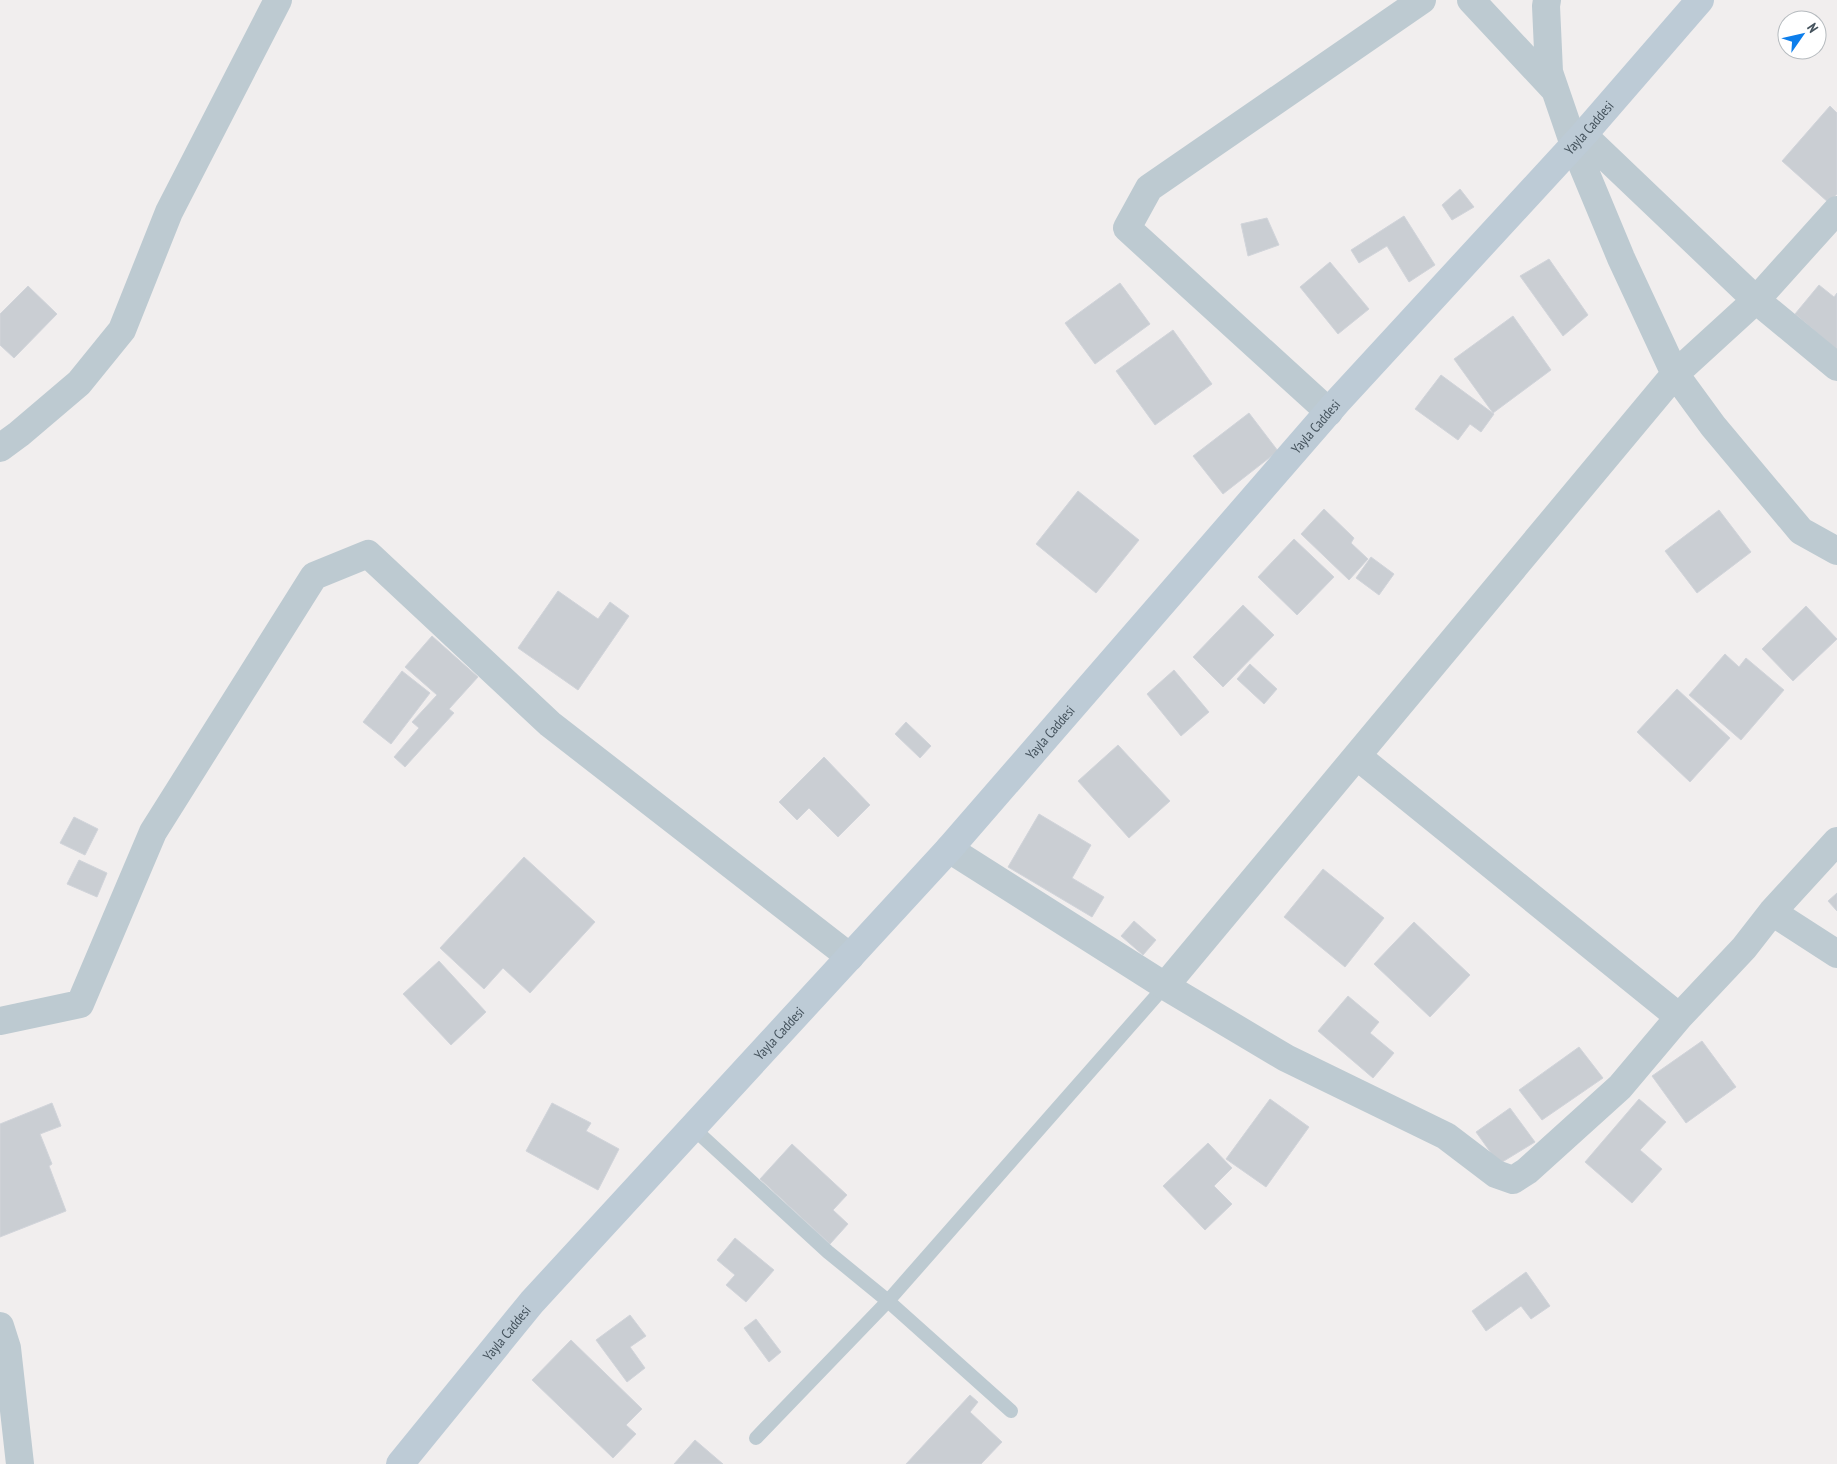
<svg xmlns="http://www.w3.org/2000/svg" width="1837" height="1464" viewBox="0 0 1837 1464" font-family="'PT Sans Narrow',sans-serif">
<style>
.building{fill:#caced3;stroke:#d1d4da}
.lines{fill:none;stroke-linecap:round;stroke-linejoin:round}
.lane{stroke:#bdcad1;stroke-width:14}
.street{stroke:#bdcad1;stroke-width:28}
.secondary{stroke:#bdcbd6;stroke-width:28}
.labels{text-anchor:middle;stroke-width:4;stroke-linejoin:round;paint-order:stroke}
.street-label{font-size:14px;fill:#45535d;stroke:#fff}
</style>
<rect width="100%" height="100%" fill="#f1eeee"/>
<path class="building" d="M1830,106L1837,113V194L1829,203L1782,161Z
M1460,189L1474,207L1452,220L1442,205Z
M1404,216L1435,265L1409,282L1387,246L1359,263L1351,250Z
M1267,218L1279,245L1248,256L1241,224Z
M1549,259L1588,315L1563,336L1520,276Z
M1330,262L1369,309L1338,334L1300,287Z
M1120,283L1150,324L1095,364L1065,323Z
M1819,285L1834,297L1837,293V350L1795,314Z
M28,286L57,314L14,358L0,345V314Z
M1513,316L1551,370L1493,413L1454,359Z
M1173,330L1212,384L1155,425L1116,371Z
M1441,375L1494,414L1481,432L1470,424L1458,440L1415,409Z
M1249,413L1278,451L1223,494L1193,456Z
M1078,491L1139,540L1096,593L1036,544Z
M1324,509L1354,538L1351,543L1368,559L1349,580L1301,534Z
M1719,510L1751,552L1697,593L1665,551Z
M1294,539L1334,577L1297,615L1258,577Z
M1371,557L1394,574L1379,595L1356,578Z
M558,591L598,619L610,602L629,616L578,690L518,648Z
M1243,605L1274,635L1223,687L1193,657Z
M1806,606L1837,639L1793,681L1762,649Z
M432,636L478,677L449,709L454,713L405,767L394,757L419,728L412,722L437,695L405,667Z
M1725,654L1739,667L1746,658L1784,690L1741,740L1689,695Z
M1250,664L1277,689L1264,704L1237,679Z
M1174,670L1209,712L1181,736L1147,694Z
M402,671L430,693L391,744L363,722Z
M1677,689L1730,738L1690,782L1637,732Z
M906,722L931,746L920,758L895,734Z
M1118,745L1170,801L1129,838L1078,781Z
M824,757L870,805L838,837L809,808L797,820L779,802Z
M1039,814L1091,845L1072,878L1104,897L1092,917L1008,867Z
M74,817L98,829L85,855L60,843Z
M524,857L595,922L530,993L503,968L484,989L440,948Z
M79,860L107,873L97,897L67,884Z
M1323,869L1384,918L1345,967L1284,917Z
M1837,893V911L1828,901Z
M1134,921L1156,940L1143,955L1121,936Z
M1414,922L1470,975L1430,1017L1374,964Z
M439,961L486,1012L451,1045L403,994Z
M1348,996L1379,1022L1370,1033L1394,1053L1373,1078L1318,1031Z
M1702,1041L1736,1087L1686,1123L1652,1076Z
M1579,1047L1603,1078L1542,1120L1519,1090Z
M1270,1099L1309,1127L1266,1187L1226,1159Z
M1639,1099L1666,1122L1640,1150L1662,1169L1632,1203L1585,1162Z
M52,1103L61,1126L40,1134L52,1164L49,1166L66,1211L0,1237V1124Z
M552,1103L591,1123L586,1131L619,1149L598,1190L526,1151Z
M1510,1108L1535,1142L1499,1164L1476,1132Z
M1208,1143L1232,1168L1214,1186L1232,1204L1205,1230L1163,1186Z
M792,1144L847,1195L833,1210L848,1224L830,1244L760,1179Z
M735,1238L774,1270L746,1302L726,1285L735,1275L717,1260Z
M1526,1272L1550,1306L1531,1319L1521,1306L1486,1331L1472,1311Z
M630,1315L646,1336L630,1347L645,1368L627,1382L596,1340Z
M756,1319L781,1352L769,1362L744,1328Z
M571,1340L642,1409L626,1425L636,1434L613,1458L532,1380Z
M970,1395L978,1402L970,1412L1002,1442L981,1464H906Z
M695,1440L723,1464H674Z"/>
<g class="lines">
<path class="lane" d="M693,1128L828,1252L888,1301L1011,1411
M756,1438L888,1301L1165,986"/>
<path class="street" d="M1471,0L1555,90
M1547,0L1546,6L1549,72L1574,145L1621,258L1675,374L1713,426L1801,531L1837,551
M1583,135L1756,300L1837,367
M1329,412L1127,228L1149,188L1422,0
M0,448L19,434L79,383L122,330L169,212L278,0
M1357,756L1679,1017
M949,849L1165,986L1286,1058L1446,1136L1496,1174L1513,1180L1527,1171L1620,1087L1679,1017L1744,948L1772,912L1837,841
M1772,912L1837,954
M1165,986L1675,374L1756,300L1837,210
M0,1021L80,1004L153,832L314,576L368,554L550,724L850,957
M0,1326L7,1348L20,1464"/>
<path class="secondary" id="s1" d="M400,1464L532,1302L949,849L1337,402L1583,135L1700,0"/>
</g>
<g class="labels">
<g class="street-label">
<text dy="5" stroke="none"><textPath href="#s1" startOffset="1789">Yayla Caddesi</textPath></text>
<text dy="5" stroke="none"><textPath href="#s1" startOffset="1384">Yayla Caddesi</textPath></text>
<text dy="5" stroke="none"><textPath href="#s1" startOffset="979">Yayla Caddesi</textPath></text>
<text dy="5" stroke="none"><textPath href="#s1" startOffset="574">Yayla Caddesi</textPath></text>
<text dy="5" stroke="none"><textPath href="#s1" startOffset="169">Yayla Caddesi</textPath></text>
</g>
</g>
<g transform="translate(1802 35) rotate(56)"><circle r="24" fill="#ffffff" stroke="#b5babe"/>
<path d="M0-4L9 19L0 12L-9 19Z" fill="#0d7eeb"/>
<text y="-8" font-size="14" font-weight="bold" text-anchor="middle" fill="#45535d">N</text>
</g>
</svg>
